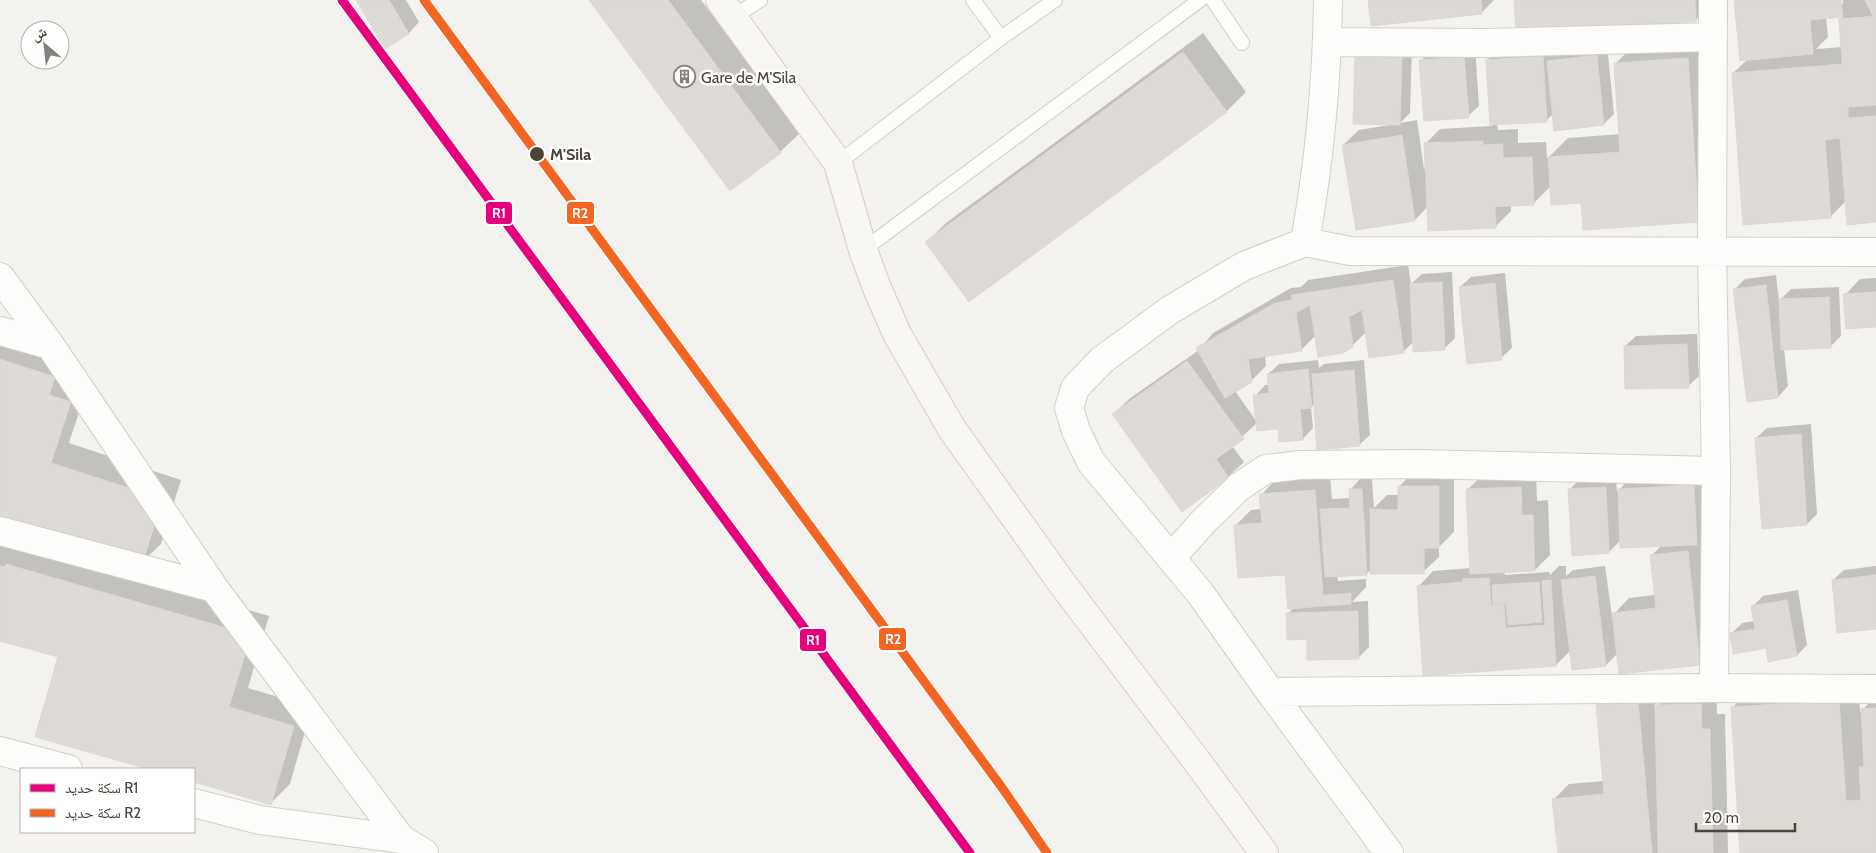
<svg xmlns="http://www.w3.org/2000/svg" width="1876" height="853" viewBox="0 0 1876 853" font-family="Cabin,'Noto Naskh Arabic',sans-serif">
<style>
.shadow{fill:#0003;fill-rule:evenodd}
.building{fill:#dedbd6;stroke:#dcd9d4}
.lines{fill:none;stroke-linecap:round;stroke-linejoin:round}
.lane-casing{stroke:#d2d0cb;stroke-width:16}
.street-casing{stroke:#d2d0cb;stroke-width:30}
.secondary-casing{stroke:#d3cfc5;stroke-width:30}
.lane{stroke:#fdfdfc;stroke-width:14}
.street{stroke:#fdfdfc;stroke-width:28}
.secondary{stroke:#f7f6f1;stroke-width:28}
.rail{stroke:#dbdbda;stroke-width:4;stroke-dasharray:6 6;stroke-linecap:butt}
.rail-1-casing{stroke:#fff;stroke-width:12}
.rail-2-casing{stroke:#fff;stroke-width:12}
.rail-1{stroke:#e5007d;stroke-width:9}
.rail-2{stroke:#f26522;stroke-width:9}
.stop-dot{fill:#4b4439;stroke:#fff;stroke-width:2}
.labels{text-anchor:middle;stroke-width:5;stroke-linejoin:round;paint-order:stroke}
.poi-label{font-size:16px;fill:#4b4439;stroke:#fff;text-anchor:start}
.stop-label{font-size:16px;font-weight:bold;fill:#4b4439;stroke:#fff;text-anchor:start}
.line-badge{stroke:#fff;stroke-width:2}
.badge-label{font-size:14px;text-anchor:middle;font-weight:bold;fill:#fff}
</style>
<rect width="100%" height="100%" fill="#f4f2ee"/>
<path class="shadow" d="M357,0H406L419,22L409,33L386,47Z
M590,0H701L800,133L780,152Z
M1370,0H1494L1481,13Z
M1515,0H1715L1696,20Z
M1735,0H1840L1841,4H1843V0H1876V221L1846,201L1830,217L1733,73L1748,59ZM1844,16L1840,20L1842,47L1816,49L1828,37L1826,17Z
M1203,33L1246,92L1227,111L969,300L927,242L946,223Z
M1707,39L1698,221L1582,201L1551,186L1533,204L1511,205V211L1495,227L1428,206L1415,220L1357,229L1343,145L1359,130L1389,125L1356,56L1412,46L1410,113L1400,123L1417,120L1424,169L1426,168L1425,144L1440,129L1492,126L1487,60L1498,50L1553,46L1554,55L1559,51L1607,45L1614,114L1604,124L1554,113L1546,121L1497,124L1498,130L1518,129V143L1546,142L1547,159L1568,138L1620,134L1615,64L1635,44Z
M1475,47L1479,106L1468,116L1421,61L1431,50Z
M1408,265L1411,284L1422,274L1452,272L1455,338L1445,348L1414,341L1403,352L1366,332L1352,346L1316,335L1301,350L1265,355L1266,366L1251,381L1235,391L1257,422L1255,396L1265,385H1269L1268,374L1279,364L1318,360L1319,368L1324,364L1364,360L1370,435L1359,445L1315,403L1311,407L1313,428L1303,439L1280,441L1279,428L1257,423L1232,446L1244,462L1228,477L1114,414L1129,399L1199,350L1213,333L1291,288L1301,287L1308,280Z
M1505,273L1512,348L1501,358L1460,287L1471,277Z
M1776,275L1779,301L1791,289L1839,287L1841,336L1830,347L1784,349L1788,386L1778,397L1734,290L1745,279Z
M1876,278V326L1845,295L1860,279Z
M0,334L89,382L69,443L181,480L161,544L141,563L0,517Z
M1697,334L1699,376L1688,386L1625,346L1636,336Z
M1811,424L1817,514L1807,524L1756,438L1767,428Z
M1414,471L1454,472V532L1439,547V557L1423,572L1371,569L1366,574L1337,575L1338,581L1366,579V587L1352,602L1368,601L1369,647L1359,657L1288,614L1294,607L1286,573L1236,525L1251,510L1262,509L1261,495L1276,479L1330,475L1332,499L1350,498V490L1360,479H1372L1374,508L1387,495H1399V487Z
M1536,472L1537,501L1548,500L1550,555L1535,570L1504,572L1505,575L1549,572L1550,575L1559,566H1566V576L1573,570L1605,566L1612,616L1629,598L1655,595L1651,556L1662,545L1621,540L1609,552L1570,489L1580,479L1616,477L1617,492L1629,479L1704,475L1715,648L1699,664L1618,653L1606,665L1571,650L1556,665L1424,674L1418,587L1433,571L1471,568L1467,490L1483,475Z
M0,541L26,545L269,616L248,688L312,707L290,784L271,803L194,781V769H153L37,736L60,657L0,639Z
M1876,566V628L1833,580L1844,570Z
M1798,590L1807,645L1797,655L1731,634L1742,623L1755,621L1752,607L1763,596Z
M1858,681L1860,712L1876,696V853H1741L1732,708L1751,688Z
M1653,686L1655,708L1672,690L1716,689L1717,714H1725L1728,853H1559L1554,799L1569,784L1604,781L1597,705L1613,690Z"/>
<path class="building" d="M356,0H389L409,34L385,49Z
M589,0H668L781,153L730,191Z
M1368,0H1481L1482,14L1371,26Z
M1514,0H1695L1696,21L1516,33Z
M1734,0H1841L1843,17L1810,20L1813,54L1740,61Z
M1865,0H1876V22Z
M1876,16V105L1848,107V118L1876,116V222L1847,225L1840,138L1825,140L1831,218L1743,225L1732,73L1842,64L1839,19Z
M1183,52L1227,112L969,302L925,242Z
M1355,55L1402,56L1400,125L1353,124Z
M1597,55L1604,125L1554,131L1547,61Z
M1543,56L1547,122L1490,125L1486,60Z
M1464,57L1469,118L1424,121L1419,60Z
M1688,58L1699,222L1583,230L1581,203L1551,205L1548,157L1620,152L1614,63Z
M1402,135L1415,221L1356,230L1342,145Z
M1483,141V145L1503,144V158L1532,157L1534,205L1495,207L1496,228L1428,231L1424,143Z
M1393,280L1404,353L1369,358L1362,310L1349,317L1353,347L1343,353L1318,357L1310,305L1296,313L1302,351L1248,359L1252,382L1225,398L1196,348L1275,303L1292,300L1291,295Z
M1442,282L1445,350L1413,352L1410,284Z
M1495,283L1502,360L1467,364L1459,287Z
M1766,285L1778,398L1747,402L1733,289Z
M1876,292V327L1846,329L1843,294Z
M1829,297L1831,348L1781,350L1779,299Z
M1687,344L1689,388L1625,389L1624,346Z
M0,359L55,377L49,395L71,402L51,463L163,499L142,564L0,519Z
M1187,361L1244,439L1216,459L1229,478L1182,512L1112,414Z
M1308,369L1312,408L1300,409L1303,440L1279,442L1278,429L1257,431L1253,395L1269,393L1267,374Z
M1354,370L1360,446L1317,450L1312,374Z
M1801,434L1807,525L1762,529L1755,438Z
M1694,485L1697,545L1620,548L1618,489Z
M1398,486H1439V548H1424V574H1370V509L1398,510Z
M1521,487L1522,515H1533L1535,571L1470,574L1466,489Z
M1606,487L1609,553L1572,556L1568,489Z
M1349,489H1362L1367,575L1325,577L1320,509L1350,508Z
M1315,490L1323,595L1351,593V604L1288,609L1285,575L1238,578L1234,525L1262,523L1259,494Z
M1688,551L1700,665L1619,674L1612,613L1656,608L1650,555Z
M6,564L251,635L229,707L294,726L271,805L194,782V769H148L35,737L58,657L0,641V566L5,567Z
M1876,575V629L1837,633L1832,580Z
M1595,576L1606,666L1572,670L1561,580Z
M1489,578L1491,605L1504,604L1506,628L1545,625L1542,581L1551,580L1556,666L1423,676L1417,586L1463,582V579Z
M1539,582L1542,622L1508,625L1506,603L1493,604L1492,585Z
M1787,600L1797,656L1768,662L1766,648L1733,654L1730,633L1755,629L1751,606Z
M1358,611L1359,659L1307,660V639L1287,640L1286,613Z
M1638,700L1652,853H1558L1552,799L1604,794L1596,705Z
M1839,700L1846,801L1861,800L1859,767H1864L1861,709L1876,708V853H1740L1731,707Z
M1701,704L1702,729H1710L1713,853H1658L1655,705Z"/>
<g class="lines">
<defs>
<path id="lane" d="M973,0L1001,38
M1213,0L1242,43
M733,17L760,0
M838,163L1001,38L1055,0
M863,250L1200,0"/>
<path id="street" d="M1713,0L1712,251L1716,471L1714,688
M1327,42L1486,43L1712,37
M1305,242C1319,163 1327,81 1328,0
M0,277L50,345L214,588L401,839L424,853
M0,331L50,345
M0,531L214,588
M1171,558L1203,522L1239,487L1266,469L1301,465L1416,464L1716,471
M1270,692L1714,688L1876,689
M0,751L68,769
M194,803L260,820L401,839
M1389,853L1270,692L1200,593L1091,462L1076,431L1069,408L1075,388L1102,360L1170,310L1244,266L1305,242L1350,251L1876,252"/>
<path id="secondary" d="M720,0L838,163L863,250L877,288L897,334L952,429L1064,586L1202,768L1264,853"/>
</defs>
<use href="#lane" class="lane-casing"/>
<use href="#street" class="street-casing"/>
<use href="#secondary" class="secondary-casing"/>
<use href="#lane" class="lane"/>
<use href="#street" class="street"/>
<use href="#secondary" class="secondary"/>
<path class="rail" d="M342,0L970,853
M435,15L1003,789L1047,853"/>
<defs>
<path id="rail-1" d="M342,0L970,853"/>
<path id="rail-2" d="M424,0L1003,789L1047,853"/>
</defs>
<use href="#rail-1" class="rail-1-casing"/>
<use href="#rail-2" class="rail-2-casing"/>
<use href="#rail-1" class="rail-1"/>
<use href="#rail-2" class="rail-2"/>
</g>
<defs>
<symbol id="building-ring" viewBox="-11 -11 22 22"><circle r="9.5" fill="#fff" stroke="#868178" stroke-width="1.5"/><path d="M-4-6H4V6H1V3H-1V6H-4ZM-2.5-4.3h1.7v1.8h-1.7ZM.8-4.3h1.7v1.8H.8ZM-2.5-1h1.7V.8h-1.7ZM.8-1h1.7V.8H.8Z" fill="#868178"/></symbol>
</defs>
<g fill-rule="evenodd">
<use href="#building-ring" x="672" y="64" width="25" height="25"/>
</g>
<circle class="stop-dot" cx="537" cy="154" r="8"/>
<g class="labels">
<g class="poi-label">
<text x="701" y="83">Gare de M'Sila</text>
</g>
<g class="stop-label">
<text x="550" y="160">M'Sila</text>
</g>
</g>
<g class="line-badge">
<rect x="566" y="201" width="29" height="24" rx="5" fill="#f26522"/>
<rect x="485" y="201" width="28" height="24" rx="5" fill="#e5007d"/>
<rect x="878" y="627" width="29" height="24" rx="5" fill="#f26522"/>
<rect x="799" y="628" width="28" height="24" rx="5" fill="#e5007d"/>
</g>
<g class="badge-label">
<text x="580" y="218">R2</text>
<text x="499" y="218">R1</text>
<text x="893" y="644">R2</text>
<text x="813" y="645">R1</text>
</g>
<rect x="20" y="768" width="175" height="65" fill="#ffffff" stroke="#b7b4b0"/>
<rect x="30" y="784" width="25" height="8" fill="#e5007d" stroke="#b7b4b0"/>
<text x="65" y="793" font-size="15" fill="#4b4439">سكة حديد R1</text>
<rect x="30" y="809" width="25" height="8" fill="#f26522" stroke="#b7b4b0"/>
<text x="65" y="818" font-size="15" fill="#4b4439">سكة حديد R2</text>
<g transform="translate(45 45) rotate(332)"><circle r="24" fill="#ffffff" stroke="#b7b4b0"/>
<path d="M0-4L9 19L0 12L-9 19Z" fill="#868178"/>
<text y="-8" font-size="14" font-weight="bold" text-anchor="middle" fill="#4b4439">ش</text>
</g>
<path d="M1696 823v8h99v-8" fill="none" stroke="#4b4439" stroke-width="2.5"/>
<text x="1704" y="823" font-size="15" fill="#4b4439" stroke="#ffffff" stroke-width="4" paint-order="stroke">20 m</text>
</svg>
